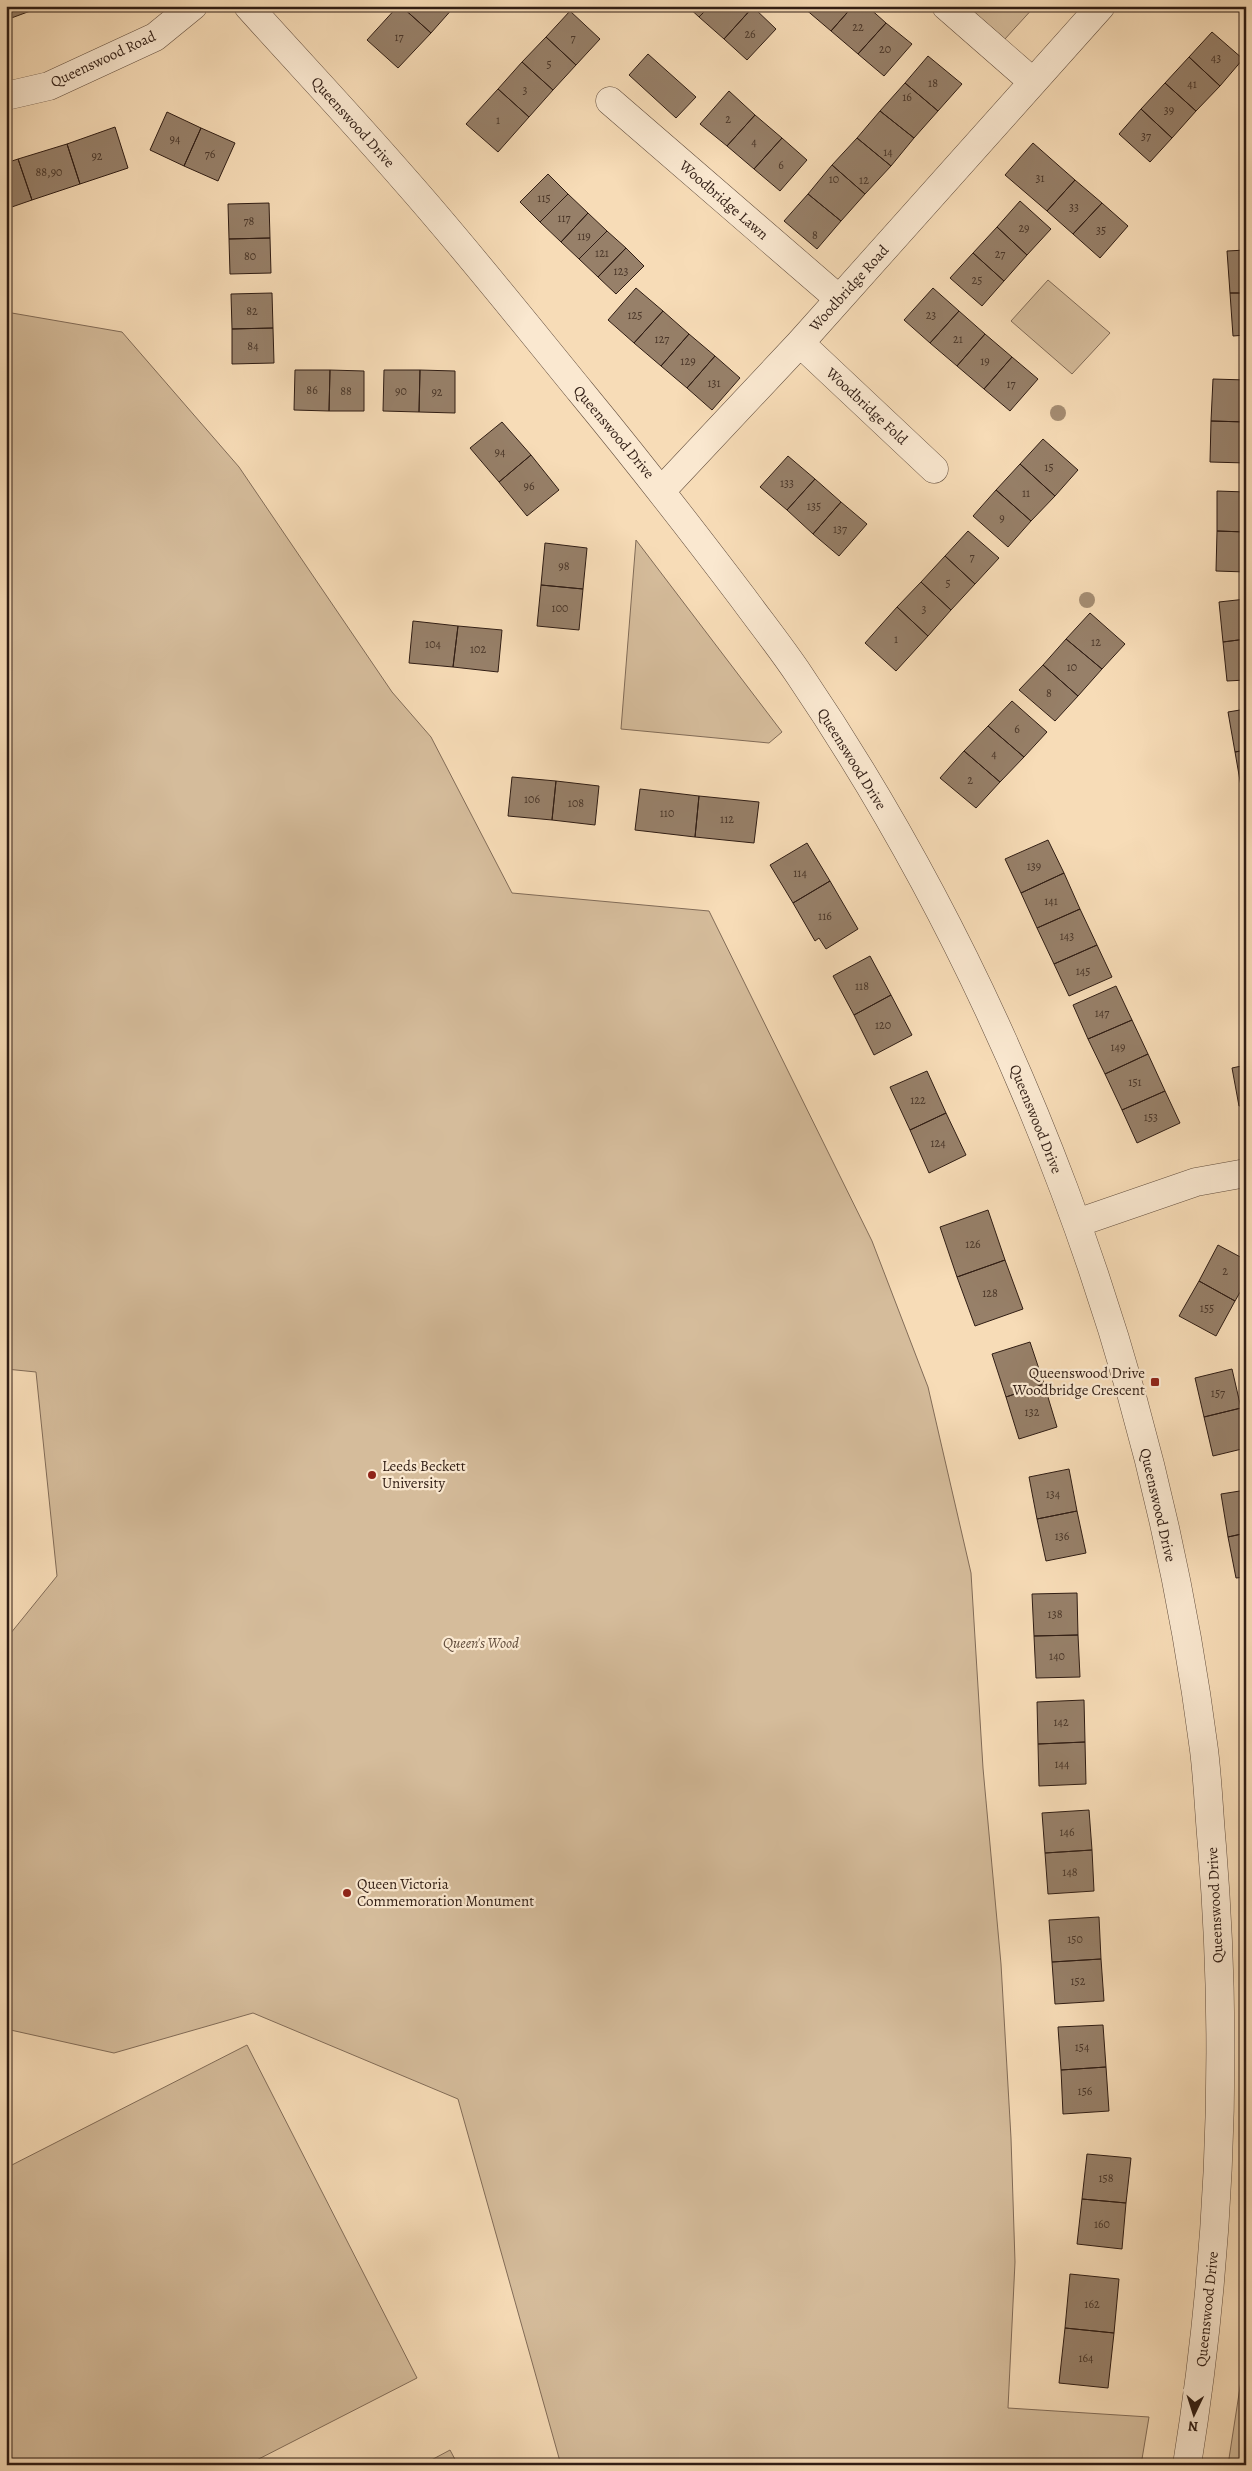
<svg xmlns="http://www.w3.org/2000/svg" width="1252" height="2471" viewBox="0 0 1252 2471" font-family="Alegreya,serif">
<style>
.green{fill:#d5bc9b;stroke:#826c58}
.building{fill:#978069;stroke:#301d14}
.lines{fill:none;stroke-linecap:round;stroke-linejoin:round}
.minor-casing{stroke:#624d3d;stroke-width:29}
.minor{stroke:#fae8d0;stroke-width:28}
.tree{fill:#a58d73}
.poi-dot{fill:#8f2418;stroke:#fae8d0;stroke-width:2}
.labels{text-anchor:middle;stroke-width:4.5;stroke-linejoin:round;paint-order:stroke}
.number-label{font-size:12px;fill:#4a3629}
.street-label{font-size:15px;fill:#301d14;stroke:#fae8d0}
.poi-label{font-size:15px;fill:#301d14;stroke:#fae8d0;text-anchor:start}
.park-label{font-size:15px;font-style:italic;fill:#624d3c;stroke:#fae8d0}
</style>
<rect width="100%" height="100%" fill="#f7dcb7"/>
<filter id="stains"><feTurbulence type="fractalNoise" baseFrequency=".004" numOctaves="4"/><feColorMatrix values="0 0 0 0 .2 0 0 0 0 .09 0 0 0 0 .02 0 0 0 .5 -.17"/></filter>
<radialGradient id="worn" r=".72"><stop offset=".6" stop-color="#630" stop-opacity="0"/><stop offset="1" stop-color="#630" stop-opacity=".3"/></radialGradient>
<path class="green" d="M967,6H1035L1005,39Z
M1048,280L1110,333L1072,374L1011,321Z
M6,312L122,332L239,467L392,692L431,737L512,893L709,911L872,1241L928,1387L971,1573L983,1768L1001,1964L1011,2138L1015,2262L1008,2408L1149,2417L1141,2465H561L458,2099L253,2013L114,2053L6,2029V1639L57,1576L36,1372L6,1369Z
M636,540L782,732L769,743L621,729Z
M247,2045L417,2378L247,2465H6V2168Z
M1245,2355L1246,2465H1228Z
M450,2450L458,2465H422Z"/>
<path class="building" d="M6,6H31L33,10L6,20Z
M398,6H401L431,33L398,68L367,40Z
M401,6H453L454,7L431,33Z
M687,6H710L699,17Z
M710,6H752L753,7L724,39L699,17Z
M806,6H853L831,31L804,8Z
M853,6H867L886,23L858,54L831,31Z
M753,7L776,29L747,60L724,39Z
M570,11L600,39L576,65L546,37Z
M886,23L912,44L884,76L858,54Z
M1212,32L1243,59L1220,86L1189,57Z
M546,37L576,65L553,90L522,62Z
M648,54L696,97L676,118L629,75Z
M928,56L962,84L938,111L905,83Z
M1189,57L1220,86L1196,111L1165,83Z
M522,62L553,90L529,117L498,89Z
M905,83L938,111L914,138L880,111Z
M1165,83L1196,111L1172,138L1141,109Z
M498,89L529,117L498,152L466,124Z
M729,91L755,115L727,146L700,124Z
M1141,109L1172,138L1150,162L1119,134Z
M880,111L914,138L891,166L857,138Z
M167,112L201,128L184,166L150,150Z
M755,115L782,138L754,169L727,146Z
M115,127L128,168L80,184L67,144Z
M201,128L235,143L218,181L184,166Z
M782,138L807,160L780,191L754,169Z
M857,138L891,166L865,194L832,165Z
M1033,143L1075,180L1047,211L1005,175Z
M67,144L80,184L32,200L18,159Z
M18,159L32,200L6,209V163Z
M832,165L865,194L841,221L808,194Z
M548,174L568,194L540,222L520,202Z
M1075,180L1102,203L1073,234L1047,211Z
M568,194L588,213L561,242L540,222Z
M808,194L841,221L817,249L784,221Z
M1020,201L1051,229L1027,255L997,227Z
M269,203L270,238L229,239L228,204Z
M1102,203L1128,226L1100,258L1073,234Z
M588,213L607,231L579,259L561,242Z
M997,227L1027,255L1004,281L973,253Z
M607,231L626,248L598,277L579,259Z
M270,238L271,273L230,274L229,239Z
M626,248L644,266L616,294L598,277Z
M1246,250V293H1230L1227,251Z
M973,253L1004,281L982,306L950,278Z
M636,288L663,311L634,343L608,320Z
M933,288L959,311L930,343L904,320Z
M272,293L273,328L232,329L231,294Z
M1230,293H1246V335L1233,336Z
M663,311L689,334L661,366L634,343Z
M959,311L985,334L957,366L930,343Z
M273,328L274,363L232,364V329Z
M689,334L715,356L687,388L661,366Z
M985,334L1012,357L984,389L957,366Z
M715,356L740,378L712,410L687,388Z
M1012,357L1038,379L1010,411L984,389Z
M295,370H330L329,411L294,410Z
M330,370L364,371V411H329Z
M384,370H420L419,412L383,411Z
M420,370L455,371V413L419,412Z
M1213,379L1246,380V422L1211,421Z
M1211,421L1246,422V463L1210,462Z
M502,422L531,455L499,482L470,448Z
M1043,439L1078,470L1055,496L1020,464Z
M531,455L559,490L527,516L499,482Z
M788,456L815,479L787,510L760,487Z
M1020,464L1055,496L1031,521L996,490Z
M815,479L841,502L813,534L787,510Z
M996,490L1031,521L1008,547L973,516Z
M1217,491L1246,492V532L1217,531Z
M841,502L867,524L839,556L813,534Z
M968,531L999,558L975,584L945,556Z
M1217,531L1246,532V572L1216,571Z
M545,543L587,548L583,589L541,585Z
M945,556L975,584L951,610L921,582Z
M921,582L951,610L928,636L897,607Z
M541,585L583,589L579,630L537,626Z
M1246,599V639L1223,642L1219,602Z
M897,607L928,636L896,671L865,643Z
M1090,613L1125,644L1102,669L1066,639Z
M413,621L458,626L453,667L409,663Z
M458,626L502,630L498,672L453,667Z
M1066,639L1102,669L1078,696L1043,665Z
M1246,639V680L1227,681L1223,642Z
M1043,665L1078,696L1055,721L1019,690Z
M1012,701L1047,732L1024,757L988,726Z
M1246,709V750L1235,752L1228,712Z
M988,726L1024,757L1000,782L964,751Z
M1246,750V792H1242L1235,752Z
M964,751L1000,782L976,808L940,778Z
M512,777L556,781L552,820L508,816Z
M556,781L599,786L595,825L552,820Z
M640,789L699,796L695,837L635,830Z
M699,796L759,802L754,843L695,837Z
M1048,840L1064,873L1021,893L1005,859Z
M807,843L830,881L793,903L770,865Z
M1064,873L1080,909L1037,928L1021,893Z
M830,881L858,929L826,949L819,938L815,941L793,903Z
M1080,909L1097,945L1054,964L1037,928Z
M1097,945L1112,977L1069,996L1054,964Z
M870,956L891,995L854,1015L833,976Z
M1116,986L1132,1020L1088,1039L1073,1005Z
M891,995L912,1035L874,1055L854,1015Z
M1132,1020L1148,1054L1105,1074L1088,1039Z
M1148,1054L1165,1091L1122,1110L1105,1074Z
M1246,1065V1105L1239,1106L1232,1068Z
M927,1071L946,1113L910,1130L890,1087Z
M1165,1091L1180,1123L1137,1143L1122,1110Z
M946,1113L966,1155L929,1173L910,1130Z
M988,1210L1005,1260L957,1277L940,1227Z
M1218,1245L1246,1260V1282L1235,1301L1199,1281Z
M1005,1260L1023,1309L975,1326L957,1277Z
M1199,1281L1235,1301L1216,1336L1179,1316Z
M1030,1342L1044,1384L1006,1397L992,1354Z
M1232,1369L1241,1408L1204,1417L1195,1378Z
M1044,1384L1057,1427L1019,1439L1006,1397Z
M1241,1408L1246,1427V1448L1213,1456L1204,1417Z
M1069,1469L1077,1511L1037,1519L1029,1477Z
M1246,1490V1533L1228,1537L1221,1494Z
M1077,1511L1086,1553L1046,1561L1037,1519Z
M1246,1533V1577L1236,1578L1228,1537Z
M1077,1593L1078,1635L1034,1636L1032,1594Z
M1078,1635L1080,1677L1036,1678L1034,1636Z
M1084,1700L1085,1742L1038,1744L1037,1702Z
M1085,1742L1086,1784L1039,1786L1038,1744Z
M1089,1810L1092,1850L1045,1853L1042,1813Z
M1092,1850L1094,1891L1048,1894L1045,1853Z
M1099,1917L1101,1959L1052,1962L1049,1920Z
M1101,1959L1104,2001L1055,2004L1052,1962Z
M1103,2025L1106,2067L1061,2070L1058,2027Z
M1106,2067L1109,2111L1063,2114L1061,2070Z
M1087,2154L1131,2158L1126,2203L1082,2199Z
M1082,2199L1126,2203L1122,2249L1077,2244Z
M1070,2274L1119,2279L1114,2333L1065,2328Z
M1065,2328L1114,2333L1108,2388L1059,2383Z"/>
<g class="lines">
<defs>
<path id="minor" d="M248,6C300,64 354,121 405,180C466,249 523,321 581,392C637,460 690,528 743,598C762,624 782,649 800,676C1015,994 1155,1370 1204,1750C1208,1782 1209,1814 1212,1846C1229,2053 1220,2260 1187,2465
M946,6L1033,82
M6,96L49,86L155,37L193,6
M610,101L839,299
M800,343L934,469
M662,490L800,343L1101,6
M1077,1223L1196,1182L1246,1173"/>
</defs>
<use href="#minor" class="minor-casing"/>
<use href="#minor" class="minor"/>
</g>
<g class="tree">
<circle cx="1058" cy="413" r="8"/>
<circle cx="1087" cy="600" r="8"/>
</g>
<g class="poi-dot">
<rect x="1150" y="1377" width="10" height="10" rx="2.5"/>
<circle cx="372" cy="1475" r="5"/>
<circle cx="347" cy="1893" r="5"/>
</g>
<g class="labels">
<g class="number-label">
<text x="858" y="31">22</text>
<text x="750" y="38">26</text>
<text x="399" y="41">17</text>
<text x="573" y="42">7</text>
<text x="885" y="53">20</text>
<text x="1216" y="62">43</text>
<text x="549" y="68">5</text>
<text x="933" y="87">18</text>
<text x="1192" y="88">41</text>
<text x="525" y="94">3</text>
<text x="907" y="101">16</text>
<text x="1169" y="114">39</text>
<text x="728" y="123">2</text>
<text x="498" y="124">1</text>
<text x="1146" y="140">37</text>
<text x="175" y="143">94</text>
<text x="754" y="146">4</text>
<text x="888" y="156">14</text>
<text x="210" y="158">76</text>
<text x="97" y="160">92</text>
<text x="781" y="169">6</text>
<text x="49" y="176">88,90</text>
<text x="1040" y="182">31</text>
<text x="834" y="183">10</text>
<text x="864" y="184">12</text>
<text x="544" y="202">115</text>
<text x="1074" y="211">33</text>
<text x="564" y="222">117</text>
<text x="249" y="225">78</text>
<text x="1024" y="232">29</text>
<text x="1101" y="234">35</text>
<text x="815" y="239">8</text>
<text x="584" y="240">119</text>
<text x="602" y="257">121</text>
<text x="1000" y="258">27</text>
<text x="250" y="260">80</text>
<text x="621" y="275">123</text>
<text x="977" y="284">25</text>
<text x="252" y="315">82</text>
<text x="635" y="319">125</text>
<text x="931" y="319">23</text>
<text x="662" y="343">127</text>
<text x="958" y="343">21</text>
<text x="253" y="350">84</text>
<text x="688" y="365">129</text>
<text x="985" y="365">19</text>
<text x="714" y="387">131</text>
<text x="1011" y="388">17</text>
<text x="312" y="394">86</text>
<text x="346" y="395">88</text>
<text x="401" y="395">90</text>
<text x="437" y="396">92</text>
<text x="500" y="456">94</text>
<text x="1049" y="471">15</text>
<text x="787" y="487">133</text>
<text x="529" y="490">96</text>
<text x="1026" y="497">11</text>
<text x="814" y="510">135</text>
<text x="1002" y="522">9</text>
<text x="840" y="533">137</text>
<text x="972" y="561">7</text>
<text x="564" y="570">98</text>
<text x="948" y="587">5</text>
<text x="560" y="612">100</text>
<text x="924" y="613">3</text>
<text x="896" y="643">1</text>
<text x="1096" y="646">12</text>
<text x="433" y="648">104</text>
<text x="478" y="653">102</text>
<text x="1072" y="671">10</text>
<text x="1049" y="697">8</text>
<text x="1017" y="733">6</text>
<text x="994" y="758">4</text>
<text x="970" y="784">2</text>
<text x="532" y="803">106</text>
<text x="576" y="807">108</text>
<text x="667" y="817">110</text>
<text x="727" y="823">112</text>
<text x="1034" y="870">139</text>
<text x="800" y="877">114</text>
<text x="1051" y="905">141</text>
<text x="825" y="920">116</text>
<text x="1067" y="940">143</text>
<text x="1083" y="975">145</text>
<text x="862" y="990">118</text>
<text x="1102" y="1017">147</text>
<text x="883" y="1029">120</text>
<text x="1118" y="1051">149</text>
<text x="1135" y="1086">151</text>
<text x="918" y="1104">122</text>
<text x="1151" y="1121">153</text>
<text x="938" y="1147">124</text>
<text x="973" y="1248">126</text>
<text x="1225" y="1275">2</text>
<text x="990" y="1297">128</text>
<text x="1207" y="1312">155</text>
<text x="1218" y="1397">157</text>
<text x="1032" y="1416">132</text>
<text x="1053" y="1498">134</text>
<text x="1062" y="1540">136</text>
<text x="1055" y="1618">138</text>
<text x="1057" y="1660">140</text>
<text x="1061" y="1726">142</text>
<text x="1062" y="1768">144</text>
<text x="1067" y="1836">146</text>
<text x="1070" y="1876">148</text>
<text x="1075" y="1943">150</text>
<text x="1078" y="1985">152</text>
<text x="1082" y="2051">154</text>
<text x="1085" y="2095">156</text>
<text x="1106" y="2182">158</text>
<text x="1102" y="2228">160</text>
<text x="1092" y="2308">162</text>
<text x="1086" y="2362">164</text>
</g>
<g class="street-label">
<text transform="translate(103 59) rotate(-25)" y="5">Queenswood Road</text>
<text transform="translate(353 122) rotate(48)" y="5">Queenswood Drive</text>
<text transform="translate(724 200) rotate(41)" y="5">Woodbridge Lawn</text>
<text transform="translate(849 288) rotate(-48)" y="5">Woodbridge Road</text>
<text transform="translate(867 406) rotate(43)" y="5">Woodbridge Fold</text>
<text transform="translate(614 432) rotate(50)" y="5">Queenswood Drive</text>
<text transform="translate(852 759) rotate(58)" y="5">Queenswood Drive</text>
<text transform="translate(1036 1119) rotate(68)" y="5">Queenswood Drive</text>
<text transform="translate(1158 1505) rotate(77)" y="5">Queenswood Drive</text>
<text transform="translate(1215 1905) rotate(-93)" y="5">Queenswood Drive</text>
<text transform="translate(1207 2309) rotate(-84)" y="5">Queenswood Drive</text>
</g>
<g class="poi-label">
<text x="1145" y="1378" text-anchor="end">Queenswood Drive<tspan x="1145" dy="17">Woodbridge Crescent</tspan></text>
<text x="382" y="1471">Leeds Beckett<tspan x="382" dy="17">University</tspan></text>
<text x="357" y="1889">Queen Victoria<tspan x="357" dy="17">Commemoration Monument</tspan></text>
</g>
<g class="park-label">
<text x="481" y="1648">Queen's Wood</text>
</g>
</g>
<rect width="1252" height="2471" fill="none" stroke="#f7dcb7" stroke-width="25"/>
<rect x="8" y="8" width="1237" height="2456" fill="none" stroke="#301d14" stroke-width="2.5"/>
<rect x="12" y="12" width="1227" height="2446" fill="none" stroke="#301d14"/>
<g transform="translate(1194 2414) rotate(184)" stroke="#fae8d0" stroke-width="4" paint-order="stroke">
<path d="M0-4L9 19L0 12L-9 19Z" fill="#301d14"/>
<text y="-8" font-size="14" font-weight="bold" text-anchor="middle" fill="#301d14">N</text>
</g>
<rect width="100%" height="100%" filter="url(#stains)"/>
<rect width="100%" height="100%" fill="url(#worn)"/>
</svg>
